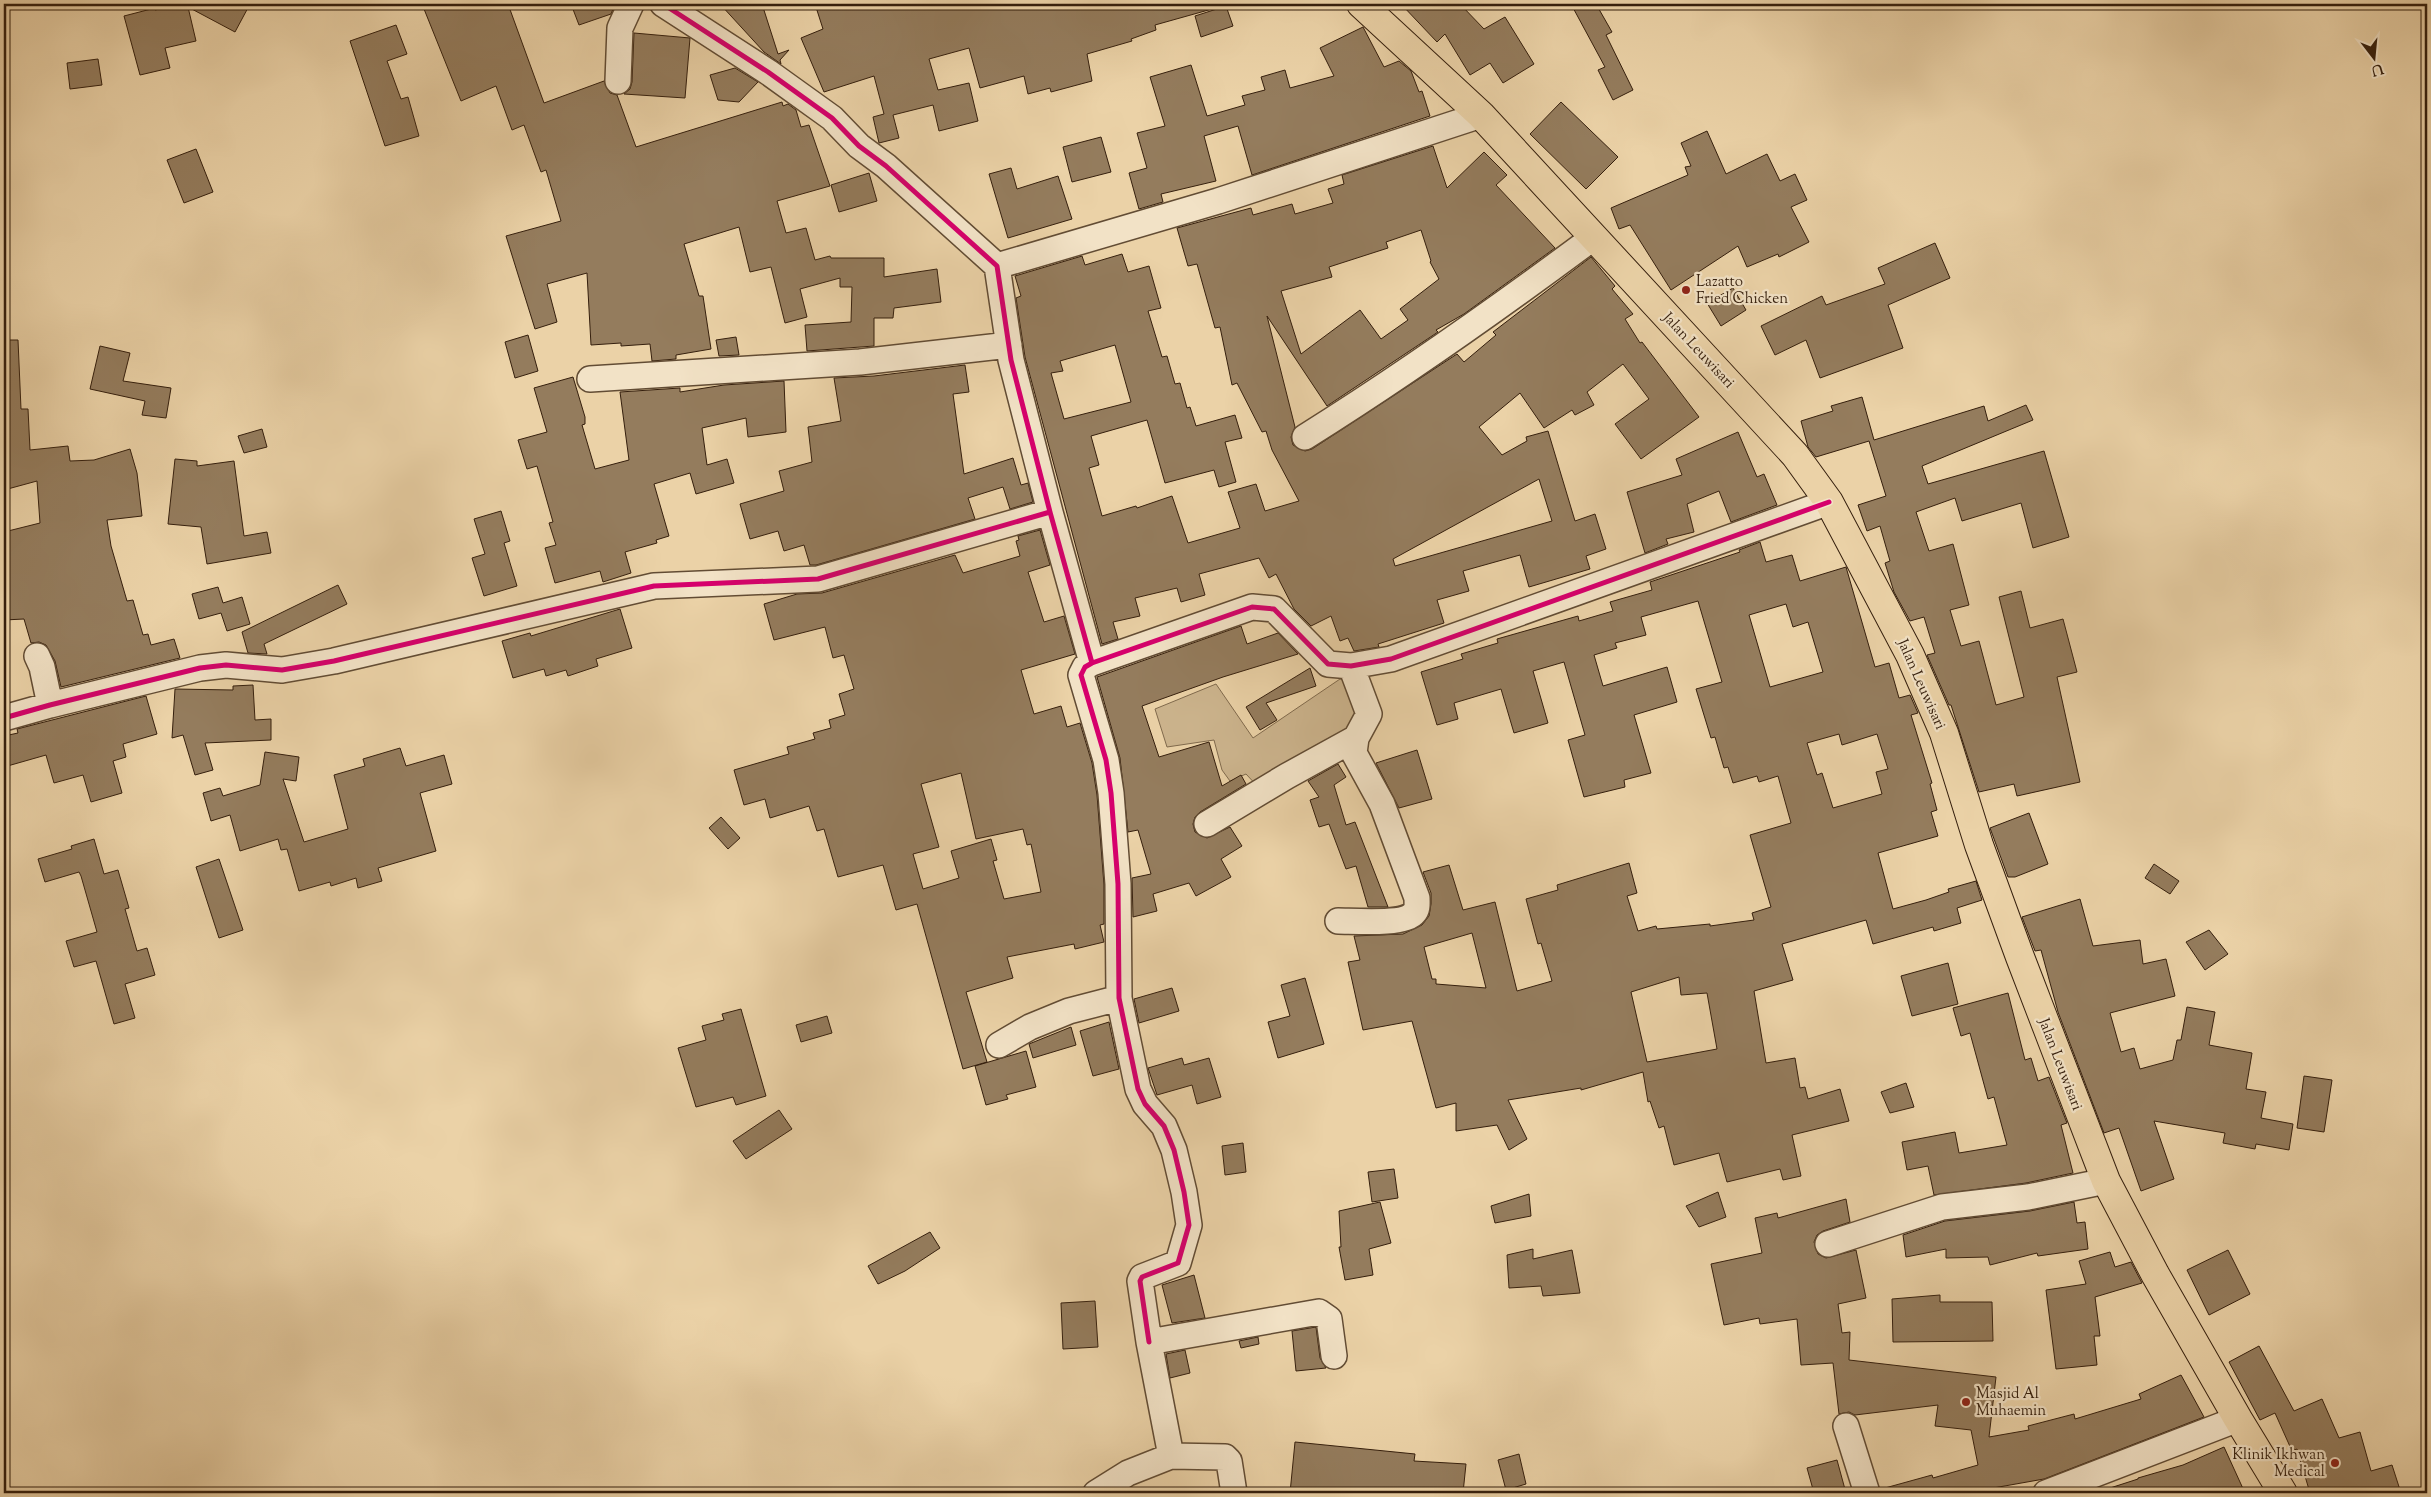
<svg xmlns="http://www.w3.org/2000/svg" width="2431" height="1497" viewBox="0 0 2431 1497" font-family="'Sorts Mill Goudy',serif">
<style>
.green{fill:#ccb48d;stroke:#806a4d}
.building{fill:#947c5d;stroke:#351f0d;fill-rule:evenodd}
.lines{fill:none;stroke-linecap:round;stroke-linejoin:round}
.minor-casing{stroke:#624c34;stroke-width:28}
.major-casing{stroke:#351f0d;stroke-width:30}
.minor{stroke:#f2e2c6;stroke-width:25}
.major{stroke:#ebd2a7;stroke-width:28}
.cycleway-casing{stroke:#f2e2c6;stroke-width:8}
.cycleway{stroke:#d6006c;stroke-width:5}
.poi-dot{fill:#8f2418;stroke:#f2e2c6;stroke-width:2}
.labels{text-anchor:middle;stroke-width:4.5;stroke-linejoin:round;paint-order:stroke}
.poi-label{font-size:15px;fill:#351f0d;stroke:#f2e2c6;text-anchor:start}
.street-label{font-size:15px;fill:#351f0d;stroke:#f2e2c6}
</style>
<rect width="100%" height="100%" fill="#ebd2a7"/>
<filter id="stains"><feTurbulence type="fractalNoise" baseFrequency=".004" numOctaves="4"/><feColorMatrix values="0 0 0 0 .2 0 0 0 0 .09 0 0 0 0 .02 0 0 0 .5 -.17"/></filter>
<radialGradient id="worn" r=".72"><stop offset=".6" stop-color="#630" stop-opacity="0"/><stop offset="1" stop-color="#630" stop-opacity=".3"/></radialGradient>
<path class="green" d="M1340,679L1348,681L1360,719L1260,789L1246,774L1230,781L1222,770L1214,740L1167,747L1155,709L1216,684L1253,738Z"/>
<path class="building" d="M183,4H250L235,32L188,7L196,41L165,48L170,68L140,75L124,16L155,8V10Z
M422,4H508L544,103L604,81L610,93L617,95L636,147L782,102L783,106L788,104L796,110L801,127L809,125L830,186L777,201L786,233L806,228L815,260L830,256L831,258H884V277L937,269L941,302L894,308L893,318H874V346L807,351L805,325L851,322L852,287H840V278L800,289L807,317L785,323L771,267L750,272L739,227L684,244L699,296H703L711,349L676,355V359L652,361L650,344L621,346V343L591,345L587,273L547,284L557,322L535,329L506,236L561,221L546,170L541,172L524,125L512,130L496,86L461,101Z
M571,4H615L611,14L579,25Z
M720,4H762L778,54L789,50L780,60L781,64L764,52Z
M815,4H1212V9L1155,25L1156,30L1131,39L1132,41L1087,54L1092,81L1051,92L1050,88L1028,94L1024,76L980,88L969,48L929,59L938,90L969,83L978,121L939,131L933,105L893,115L899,138L879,143L873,117L884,114L874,76L824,92L801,38L823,29Z
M1401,4H1460L1484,29L1505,17L1534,64L1503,83L1490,63L1470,75L1445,34L1437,42Z
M1571,4H1596L1612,32L1606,35L1633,90L1613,100L1598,70L1605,67Z
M1226,6L1233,26L1201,37L1195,16Z
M396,25L407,54L387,61L401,99L408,97L419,136L385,146L350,41Z
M1363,27L1384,67L1399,61L1411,71L1419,92L1422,91L1430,116L1252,175L1238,126L1204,136L1216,181L1161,194L1163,202L1139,209L1129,173L1147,168L1137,133L1165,126L1150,77L1191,65L1207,116L1245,105L1242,96L1265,90L1261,77L1285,70L1290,88L1334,76L1320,48Z
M634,33L690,38L685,98L624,94L630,89L632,82Z
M98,59L102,85L70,89L67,63Z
M735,68L758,82L739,102L718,100L710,75Z
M1561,102L1618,157L1586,189L1530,134Z
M1707,131L1726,174L1767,154L1780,181L1795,174L1807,200L1791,207L1809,242L1779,257L1778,254L1747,267L1738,246L1671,290L1630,225L1619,229L1611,208L1688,175L1685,167L1691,166L1681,143Z
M1101,137L1111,172L1072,182L1063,147Z
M1433,146L1447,188L1484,152L1507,175L1496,185L1555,248L1464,314L1436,330L1438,332L1327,406L1267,316L1295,427L1291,437L1293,445L1305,451L1312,449L1457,354L1464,362L1496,335L1493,332L1591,257L1615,286L1612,289L1633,314L1625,319L1640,343L1642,342L1699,417L1641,459L1615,424L1649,399L1623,364L1587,392L1594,405L1575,415L1572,410L1544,428L1520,393L1479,427L1502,455L1527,441L1526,437L1548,431L1575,521L1595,514L1606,549L1586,556L1590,569L1529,587L1520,555L1463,571L1469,591L1437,600L1444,623L1378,644L1379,647L1354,651L1348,638L1340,641L1331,616L1311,626L1294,609L1276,574L1269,578L1259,558L1199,574L1205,595L1181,602L1177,588L1135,598L1140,616L1113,622L1118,639L1102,644L1025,357L1016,298L1021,296L1015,276L1082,256L1085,265L1122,254L1128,272L1149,266L1161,308L1148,311L1162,357L1167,356L1175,384L1180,383L1187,408L1190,407L1196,426L1235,415L1242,438L1225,442L1236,482L1219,487L1214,470L1165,483L1147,420L1091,436L1099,465L1089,468L1102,516L1136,506L1137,508L1172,496L1188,543L1240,528L1228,492L1256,484L1265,511L1299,501L1272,450L1266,431L1262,432L1237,383L1232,385L1220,327L1215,328L1197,264L1188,266L1177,228L1251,208L1253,215L1292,204L1295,214L1333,203L1328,189L1344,184L1342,175ZM1421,230L1431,261L1430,262L1439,279L1400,309L1408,320L1381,339L1360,310L1301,354L1281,291L1332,277L1329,267L1388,248L1386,242ZM1115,345L1131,402L1064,419L1051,373L1063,371L1060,361ZM1539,479L1552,521L1395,566L1393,559Z
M196,149L213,192L184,203L167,160Z
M1011,168L1017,189L1058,176L1072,219L1008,238L989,174Z
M869,173L877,201L839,212L831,185Z
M1935,243L1950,278L1888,305L1903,348L1820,378L1806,340L1775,355L1761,326L1822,296L1826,305L1885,284L1878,268Z
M1733,288L1746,310L1721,326L1707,303Z
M528,335L538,371L515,378L505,342Z
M736,337L739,355L719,356L716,340Z
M4,340H18L21,409H28L30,450L68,446L70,461L94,460L130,449L137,473L142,516L107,520L111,546L127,601L133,600L143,635L148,634L151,645L174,639L180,658L61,687L55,661L46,645L39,642L31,643L24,619L4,620V532L40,523L37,481L4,490Z
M100,346L130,353L123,381L171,388L166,418L142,415L145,401L90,389Z
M965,365L969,392L953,394L964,474L1013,458L1021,485L1028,483L1033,502L1010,509L1003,487L968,498L975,519L816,565H810L804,545L784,551L778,531L750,539L740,504L784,491L779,471L812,462L808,427L841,421L834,378L874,376Z
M573,377L585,417V424L582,425L595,469L629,460L620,392L680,388V392L724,385L784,381L786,432L748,437L746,418L702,428L707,465L727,459L734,483L696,494L690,473L654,484L669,536L656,540L657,543L625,552L631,573L603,582L600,571L555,583L545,548L556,545L549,523L553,522L537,466L527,469L518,440L547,432L534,388Z
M1862,397L1874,440L1984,406L1988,421L2026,405L2033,420L1922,466L1928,484L2044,451L2069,537L2033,548L2021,503L1962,521L1955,498L1916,512L1929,551L1953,544L1969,605L1950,610L1961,646L1979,641L1996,705L2024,697L1999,597L2021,591L2030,628L2063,619L2077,672L2057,677L2080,782L2017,796L2014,784L1979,792L1951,705H1949L1927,655L1935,653L1924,617L1910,621L1894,592L1885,563L1890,561L1880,526L1867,531L1858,505L1886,496L1869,441L1816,457L1808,447L1801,421L1833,411L1831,406Z
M262,429L267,447L244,453L238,436Z
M1738,432L1757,477L1764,474L1777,505L1731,522L1719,491L1687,504L1694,532L1666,539L1668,544L1645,553L1627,492L1682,475L1676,459Z
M175,459L197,461V466L234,461L244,536L267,532L271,553L207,564L201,527L168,524Z
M501,511L510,541L504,543L517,586L484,596L472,558L485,554L474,519Z
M1040,530L1050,565L1028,572L1044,622L1064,616L1075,654L1021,670L1034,714L1061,706L1067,727L1080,723L1092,763L1097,795L1104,885V924L1100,925L1104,942L1075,949L1074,944L1007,957L1013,978L966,992L987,1062L963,1069L917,904L896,910L883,865L838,877L824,829L817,831L809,806L770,818L765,799L744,805L734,770L789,754L787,747L815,739L813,733L831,728L829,720L845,715L839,694L854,689L844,655L833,658L825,627L774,640L764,604L797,594L822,593L955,555L963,573L1020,556L1016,541L1019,540L1018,536ZM961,773L976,839L1023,829L1027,845L1031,844L1041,892L1004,899L993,861L997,860L991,839L951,851L959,878L923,889L913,854L939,847L921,784Z
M1760,542L1766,562L1792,555L1800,581L1846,567L1875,667L1889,663L1899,698L1910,695L1918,713L1911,715L1932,783L1930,784L1937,810L1931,812L1938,836L1878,853L1893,909L1926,900L1949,892L1948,889L1976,881L1982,900L1957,908L1961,923L1934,931L1933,927L1873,944L1866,920L1782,944L1793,980L1754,991L1766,1063L1795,1058L1800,1088L1805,1087L1808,1099L1840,1089L1849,1121L1792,1135L1801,1176L1783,1180L1780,1169L1727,1182L1719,1153L1674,1165L1664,1126L1659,1128L1650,1101L1648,1102L1643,1072L1581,1090V1088L1508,1100L1527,1139L1509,1150L1497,1125L1456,1131V1103L1436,1108L1412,1021L1363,1030L1348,962L1360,960L1354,936L1403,934L1422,925L1429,916L1431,904V893L1423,872L1449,865L1463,910L1495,902L1517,991L1552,981L1541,943L1538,944L1526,899L1558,890L1557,885L1629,863L1637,893L1627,896L1638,931L1656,926L1657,929L1710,924V926L1754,920L1752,913L1771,907L1750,835L1791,823L1778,776L1759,782L1757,776L1733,783L1728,767L1724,768L1715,737L1711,738L1696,689L1722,682L1698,601L1641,617L1646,635L1615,643L1617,648L1594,655L1603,686L1667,667L1677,702L1634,715L1651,773L1624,780L1625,787L1584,797L1568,740L1585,735L1564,662L1533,671L1548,723L1514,733L1501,689L1454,703L1458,719L1437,725L1421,672L1463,659L1461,654L1498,643L1497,639L1578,616L1579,621L1613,611L1610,602L1652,590L1650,582L1740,552L1739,550ZM1786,604L1793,627L1808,622L1823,672L1770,687L1749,615ZM1839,734L1842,745L1877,734L1888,769L1876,772L1882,794L1833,808L1822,773L1817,775L1807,743ZM1472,933L1486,988L1436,984V979H1432L1424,947ZM1679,977L1681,995L1707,993L1717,1049L1647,1062L1631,992Z
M338,585L347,604L264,644L267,654L248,653L242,632Z
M218,587L223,603L242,597L250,624L227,631L221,613L199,619L192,594Z
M620,609L632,648L596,659L598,666L568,676L566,670L546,676L544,669L513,678L502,641L530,633L531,636Z
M1241,626L1247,644L1278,633L1298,654L1223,677L1142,706L1159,757L1209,742L1222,786L1241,775L1246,784L1200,812L1195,817L1193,824L1195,832L1207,838L1230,827L1242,846L1221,859L1231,877L1196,896L1189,883L1153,894L1157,911L1133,917L1132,878L1151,874L1138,830L1128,832L1120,758L1097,677Z
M1310,668L1316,686L1266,703L1277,720L1260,730L1246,707Z
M253,685L255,720L271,719V740L205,743L213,770L195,775L183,735L172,738L175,689L233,690V686Z
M146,696L157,734L123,744L126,757L113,761L122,793L91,802L83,775L54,783L46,755L4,767V736L18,733L17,729Z
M400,748L406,766L444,755L452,784L420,793L436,851L378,868L382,881L358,888L356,878L331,886L330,882L299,891L287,849L281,850L278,839L240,851L230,815L211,821L203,793L220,788L223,796L260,785L265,752L299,757L296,781L283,779L304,842L348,829L334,775L365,766L363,759Z
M1417,750L1432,799L1399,808L1376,763Z
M1338,764L1346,777L1334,785L1346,825L1355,822L1388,907H1368L1356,866L1346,869L1329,824L1319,827L1310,800L1319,797L1308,781Z
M2029,813L2048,864L2015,877H2008L1990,828Z
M721,817L740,838L728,849L709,828Z
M94,839L104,874L118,870L129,908L125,909L137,951L147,948L155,975L125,984L135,1018L114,1024L96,961L74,967L66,941L97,932L81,876L79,872L45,882L38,859L72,849L71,846Z
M219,859L243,930L219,938L196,867Z
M2154,864L2179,881L2170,894L2145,878Z
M2080,899L2093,946L2140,940L2143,964L2166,959L2175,996L2110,1013L2121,1052L2134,1048L2140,1069L2173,1060L2177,1040H2181L2187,1007L2215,1012L2209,1045L2252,1053L2246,1089L2266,1092L2261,1118L2293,1124L2289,1150L2256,1144L2255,1149L2223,1143L2225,1133L2154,1121L2174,1179L2141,1191L2119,1128L2104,1133L2058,1012L2041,950L2035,951L2022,917Z
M2209,930L2228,954L2205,970L2186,942Z
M1948,963L1958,1004L1912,1016L1901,976Z
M1305,978L1324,1044L1278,1058L1268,1022L1290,1016L1281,985Z
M1172,988L1179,1011L1139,1023L1134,999Z
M2008,993L2025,1060L2031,1058L2038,1081L2049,1077L2067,1123L2061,1125L2073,1173L2026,1183L1934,1195L1928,1166L1907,1170L1902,1142L1955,1132L1959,1153L2007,1145L1994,1097L1988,1099L1970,1033L1961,1036L1953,1008Z
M741,1009L766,1096L736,1105L733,1097L696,1107L678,1048L706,1040L702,1026L724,1020L722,1014Z
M827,1016L832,1033L801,1042L796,1025Z
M1109,1022L1119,1069L1093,1076L1080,1031Z
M1071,1027L1076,1045L1033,1058L1029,1044Z
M1026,1051L1036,1087L1006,1095L1008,1099L986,1105L975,1066Z
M1182,1058L1184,1065L1209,1058L1221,1097L1197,1104L1192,1085L1157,1095L1148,1068Z
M2304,1076L2332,1080L2324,1132L2297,1128Z
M1906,1083L1914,1107L1890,1113L1881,1092Z
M779,1110L792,1129L746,1159L733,1141Z
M1243,1143L1246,1172L1225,1175L1222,1146Z
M1394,1169L1398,1198L1372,1202L1368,1172Z
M1718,1192L1726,1217L1699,1227L1686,1206Z
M1529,1194L1531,1216L1495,1223L1491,1206Z
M1846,1199L1850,1222L1823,1231L1817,1235L1814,1242L1818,1254L1826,1258L1856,1250L1866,1298L1838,1304L1842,1333L1850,1332L1849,1360L1996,1377L1989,1437L2029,1430L2028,1426L2074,1414L2075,1419L2141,1399L2139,1394L2181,1375L2204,1417L2044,1479L1982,1490L1983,1493H1885V1488L1932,1475L1933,1478L1978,1465L1971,1430L1935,1426L1938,1405L1855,1415L1849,1412L1839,1414L1833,1363L1801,1365L1797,1319L1760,1324L1759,1318L1724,1325L1711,1264L1762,1253L1755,1218L1777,1213L1778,1218Z
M1380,1202L1391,1243L1369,1249L1373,1275L1345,1280L1339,1247H1341L1339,1211Z
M2074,1202L2077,1223L2085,1222L2088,1249L2038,1256L2037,1253L1990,1265L1988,1257L1946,1258V1249L1906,1257L1903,1235L1945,1221L2030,1211Z
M930,1232L940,1248L905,1271L878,1284L868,1266Z
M1533,1249V1259L1572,1250L1580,1293L1543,1296L1541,1286L1509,1288L1507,1255Z
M2228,1250L2250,1294L2209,1315L2187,1270Z
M2110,1252L2115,1267L2131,1262L2142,1283L2095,1297L2100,1336H2094L2097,1365L2056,1369L2046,1290L2086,1284L2079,1261Z
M1194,1275L1205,1318L1172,1323L1162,1285Z
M1940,1295V1302H1992L1993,1341L1893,1342L1892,1299Z
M1095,1301L1098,1347L1063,1349L1061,1303Z
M1316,1327L1320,1358L1326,1368L1296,1371L1292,1331Z
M1258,1337L1259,1344L1241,1348L1239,1341Z
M2259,1346L2294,1411L2322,1399L2339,1438L2360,1432L2371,1471L2392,1465L2401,1493H2310L2297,1449L2292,1451L2275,1413L2260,1420L2229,1362Z
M1185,1350L1190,1373L1170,1378L1166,1354Z
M1295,1442L1415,1454L1414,1461L1466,1464L1463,1493H1290Z
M2224,1447L2245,1493H2107V1489L2138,1479V1478L2183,1465Z
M1519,1454L1526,1484L1506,1490L1498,1460Z
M1837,1460L1846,1493H1814L1807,1468Z"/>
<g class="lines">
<defs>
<path id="minor" d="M663,4L768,72L832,118L859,146L886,166L997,266L1011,360L1050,512L1092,663L1252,607L1274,609L1328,664L1351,666L1391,659L1829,502
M618,81L620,28L631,4
M997,266L1218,201L1481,115
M590,379L860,362L1009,345
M1305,437C1404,375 1500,307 1594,237
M37,656L42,667L50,705
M1092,663L1085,667L1081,675L1106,760L1111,793L1118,884L1119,998L1138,1089L1145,1104L1164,1126L1174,1150L1184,1192L1189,1225L1178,1263L1142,1277L1140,1281L1149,1342
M4,718L50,705L200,668L226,665L282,670L334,661L654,586L818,579L1050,512
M1207,824L1287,776L1356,738
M1338,921C1354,921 1405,925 1414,913C1418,909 1417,903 1417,898L1382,804L1354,753L1356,738L1369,714L1351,666
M999,1045L1030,1027L1069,1011L1119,998
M1828,1244L1942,1207L2028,1197L2106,1181
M1846,1426L1867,1493
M1096,1493L1128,1473L1171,1456
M1234,1493L1229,1461L1225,1457L1171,1456L1149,1342L1319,1312L1329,1319L1334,1356
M2046,1493L2238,1419"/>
<path id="major" d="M1361,4L1481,115L1795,455L1829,502L1910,655L1944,733L1979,845L2020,957L2106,1181L2155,1274L2238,1419L2283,1493"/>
</defs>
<use href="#minor" class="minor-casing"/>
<use href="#major" class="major-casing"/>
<use href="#minor" class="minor"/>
<use href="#major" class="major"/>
<defs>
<path id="cycleway" d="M663,4L768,72L832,118L859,146L886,166L997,266L1011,360L1050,512L1092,663L1252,607L1274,609L1328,664L1351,666L1391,659L1829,502
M1092,663L1085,667L1081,675L1106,760L1111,793L1118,884L1119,998L1138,1089L1145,1104L1164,1126L1174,1150L1184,1192L1189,1225L1178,1263L1142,1277L1140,1281L1149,1342
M4,718L50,705L200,668L226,665L282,670L334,661L654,586L818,579L1050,512"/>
</defs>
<use href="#cycleway" class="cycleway-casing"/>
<use href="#cycleway" class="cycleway"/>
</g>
<g class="poi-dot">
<circle cx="1686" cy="290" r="5"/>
<circle cx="1966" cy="1402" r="5"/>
<circle cx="2335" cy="1463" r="5"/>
</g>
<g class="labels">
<g class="poi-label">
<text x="1696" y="286">Lazatto<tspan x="1696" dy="17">Fried Chicken</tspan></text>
<text x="1976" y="1398">Masjid Al<tspan x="1976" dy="17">Muhaemin</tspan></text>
<text x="2325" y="1459" text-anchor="end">Klinik Ikhwan<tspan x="2325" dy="17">Medical</tspan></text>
</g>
<g class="street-label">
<text transform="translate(1699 350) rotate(47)" y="5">Jalan Leuwisari</text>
<text transform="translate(1922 684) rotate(66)" y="5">Jalan Leuwisari</text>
<text transform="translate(2061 1064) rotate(69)" y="5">Jalan Leuwisari</text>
</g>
</g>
<rect width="2431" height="1497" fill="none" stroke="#ebd2a7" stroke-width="20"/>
<rect x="5" y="5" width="2421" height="1487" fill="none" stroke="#351f0d" stroke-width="2.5"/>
<rect x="10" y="10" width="2411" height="1477" fill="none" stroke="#351f0d"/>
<g transform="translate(2374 58) rotate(164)" stroke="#f2e2c6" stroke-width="4" paint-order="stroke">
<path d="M0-4L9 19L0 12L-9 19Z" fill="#351f0d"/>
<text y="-8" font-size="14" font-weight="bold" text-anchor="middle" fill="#351f0d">U</text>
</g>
<rect width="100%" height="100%" filter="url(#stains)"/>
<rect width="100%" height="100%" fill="url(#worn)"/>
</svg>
